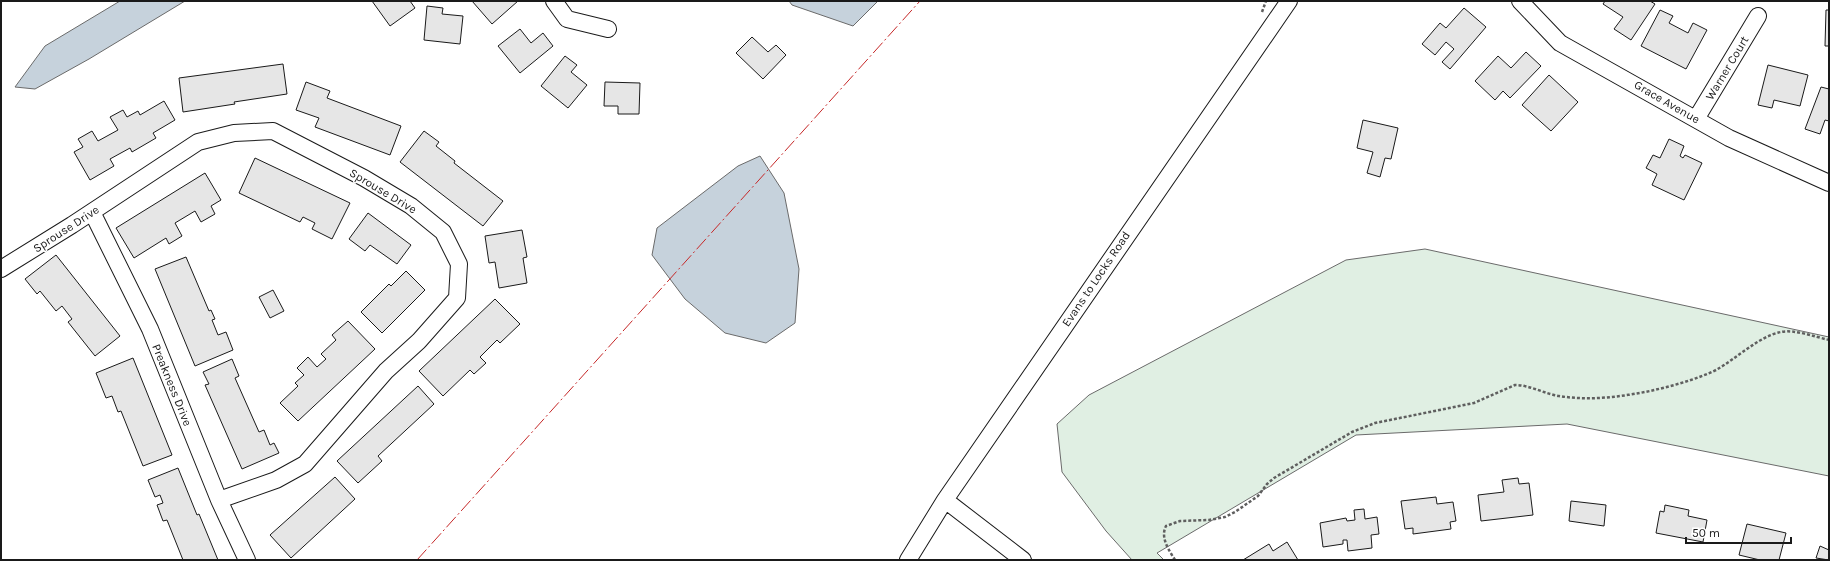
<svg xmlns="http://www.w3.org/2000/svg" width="1830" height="561" viewBox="0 0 1830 561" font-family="Karla,sans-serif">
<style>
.green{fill:#e0efe3;stroke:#6a6a6a}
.water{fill:#c6d2dc;stroke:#6a6a6a}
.building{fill:#e6e6e6;stroke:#1a1a1a}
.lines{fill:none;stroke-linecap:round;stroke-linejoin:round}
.minor-casing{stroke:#1a1a1a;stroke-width:18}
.path{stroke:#5f5f5f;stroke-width:2.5;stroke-dasharray:3 2;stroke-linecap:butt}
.minor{stroke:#fff;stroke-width:16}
.power{stroke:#c62828;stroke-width:1;stroke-dasharray:14 3 2 3;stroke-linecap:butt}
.labels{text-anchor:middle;stroke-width:3;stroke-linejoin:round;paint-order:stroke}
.street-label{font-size:12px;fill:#1a1a1a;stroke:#fff}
</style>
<rect width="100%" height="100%" fill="#fff"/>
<path class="green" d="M1425,249L1829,337V476L1567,424L1356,435L1157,553L1164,560H1132L1106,531L1062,472L1057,424L1089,395L1346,260Z"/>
<path class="water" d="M120,1H185L89,59L35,89L15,87L45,46Z
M789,1H876L877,2L853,26L792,5Z
M760,156L784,193L799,269L795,323L766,343L725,333L685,299L652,255L657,228L738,166Z"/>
<path class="building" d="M372,1H410L415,8L390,26Z
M472,1H518L492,24Z
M1605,1H1650L1655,4L1631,40L1614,29L1623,17L1603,4Z
M427,6L443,8L442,14L463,16L460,44L424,40Z
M1464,8L1486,27L1450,69L1442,62L1454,49L1446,42L1435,55L1422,44L1440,23L1446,28Z
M1660,10L1673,16L1669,23L1688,33L1693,23L1707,30L1686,69L1641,46Z
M1826,10H1829V46H1825Z
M520,29L531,43L543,33L553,46L520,73L498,46Z
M752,37L768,52L776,45L786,55L763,79L736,53Z
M1526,52L1541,66L1510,98L1503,91L1495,100L1475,81L1498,56L1511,68Z
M565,56L577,65L571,72L587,85L568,108L541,86Z
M283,64L287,94L234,102L235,104L183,112L179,78Z
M1768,65L1808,75L1800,106L1774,100L1772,108L1758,105Z
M1549,75L1578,102L1551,131L1522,105Z
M306,82L330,91L327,98L401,126L390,155L315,127L319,118L296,110Z
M605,82L640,83L639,114H618V106H604Z
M1821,87L1829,89V121L1825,120L1820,134L1805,129Z
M164,101L175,120L153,133L156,138L132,152L130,148L110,159L114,166L90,180L74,152L83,147L78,139L92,131L98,141L118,130L110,117L123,110L127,117L138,111L140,115Z
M1363,120L1398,128L1391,159L1385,158L1380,177L1367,173L1373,152L1357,148Z
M424,131L439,142L436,146L455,161L454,163L503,201L483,226L400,162Z
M1669,139L1684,146L1680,156L1683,158L1685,155L1702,163L1684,200L1652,185L1657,174L1646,168L1653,155L1660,158Z
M255,158L350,203L332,239L312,229L315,223L303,217L300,222L239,193Z
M205,173L221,200L211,206L215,214L201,222L195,211L175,223L182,236L169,244L166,238L134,258L116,228Z
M368,213L411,245L397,264L370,245L365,251L349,239Z
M522,230L527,257L523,258L527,283L499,288L495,262L489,263L485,236Z
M56,255L120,336L95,356L68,322L72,319L62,306L56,311L40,291L37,294L25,279Z
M186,257L209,311L211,310L215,319L212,320L218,335L226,332L233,350L195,366L155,269Z
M406,271L425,290L382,333L361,312L389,284L391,286Z
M273,290L284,311L270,318L259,297Z
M495,299L520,324L500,343L497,340L480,357L486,363L474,374L470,370L443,396L419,371Z
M348,321L375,349L298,421L280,403L298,386L295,383L304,375L297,368L308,357L317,367L326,359L321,354L336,340L332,335Z
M133,358L172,455L143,466L121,411L118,412L112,396L106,398L96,373Z
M232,359L239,376L235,378L259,432L264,430L270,445L274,443L279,453L242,469L205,385L209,384L203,372Z
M418,386L434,404L378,456L382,461L358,483L337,461Z
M178,468L197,515L199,514L218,560H182H183L167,520L163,521L157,505L163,503L160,495L155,497L148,480Z
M335,477L355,499L291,558L270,535Z
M1518,478L1519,484L1529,483L1533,515L1481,521L1478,495L1504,492L1502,480Z
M1436,497L1437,504L1453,502L1456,521L1450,522L1451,529L1413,534V528L1405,529L1401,501Z
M1571,501L1606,505L1604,526L1569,521Z
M1665,505L1689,510L1688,516L1707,520L1703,542L1656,533L1660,511L1664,512Z
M1364,509L1365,519L1377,517L1379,534L1371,535L1372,548L1348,551L1347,540H1343V544L1323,547L1320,523L1346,518L1347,521L1355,520L1354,510Z
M1747,524L1786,533L1779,560H1760L1739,555Z
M1287,542L1298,560H1243L1269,544L1273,551Z
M1820,546L1829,550V560L1816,558Z"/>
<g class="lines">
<defs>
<path id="minor" d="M554,1L567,19L608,29
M1520,1L1560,43L1729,138L1829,183
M1696,119L1758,16
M92,212L150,329L219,500L247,560
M1,269L72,225L198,142L234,133L273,131L364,178L411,206L443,232L459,264L457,298L419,341L386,371L305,464L276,480L219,500
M945,500L1023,560
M908,560L945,500L1289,1"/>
</defs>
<use href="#minor" class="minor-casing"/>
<path class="path" d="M1262,12L1266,1
M1175,560C1169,550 1160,538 1166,526L1180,521L1209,520L1225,517L1235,512L1258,496L1267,484L1274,478L1352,432L1375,423L1474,403L1515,385C1530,385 1545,394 1559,396C1589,401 1620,397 1650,391C1672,386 1695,380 1716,370C1736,359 1759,336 1781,332C1794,329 1816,337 1829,340"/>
<use href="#minor" class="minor"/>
<path class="power" d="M417,560L920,1"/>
</g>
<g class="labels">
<g class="street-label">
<text transform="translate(1727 68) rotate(-59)" y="4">Warner Court</text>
<text transform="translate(1667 102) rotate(30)" y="4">Grace Avenue</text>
<text transform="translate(383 191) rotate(31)" y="4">Sprouse Drive</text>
<text transform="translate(66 229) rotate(-33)" y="4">Sprouse Drive</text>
<text transform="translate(1096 279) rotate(-56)" y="4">Evans to Locks Road</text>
<text transform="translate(172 385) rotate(68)" y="4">Preakness Drive</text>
</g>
</g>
<rect width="1830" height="561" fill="none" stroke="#1a1a1a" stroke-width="4"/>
<path d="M1686 537v6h105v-6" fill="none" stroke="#1a1a1a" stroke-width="2"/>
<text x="1692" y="537" font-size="12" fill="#1a1a1a" stroke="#ffffff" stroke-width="3" paint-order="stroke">50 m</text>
</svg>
